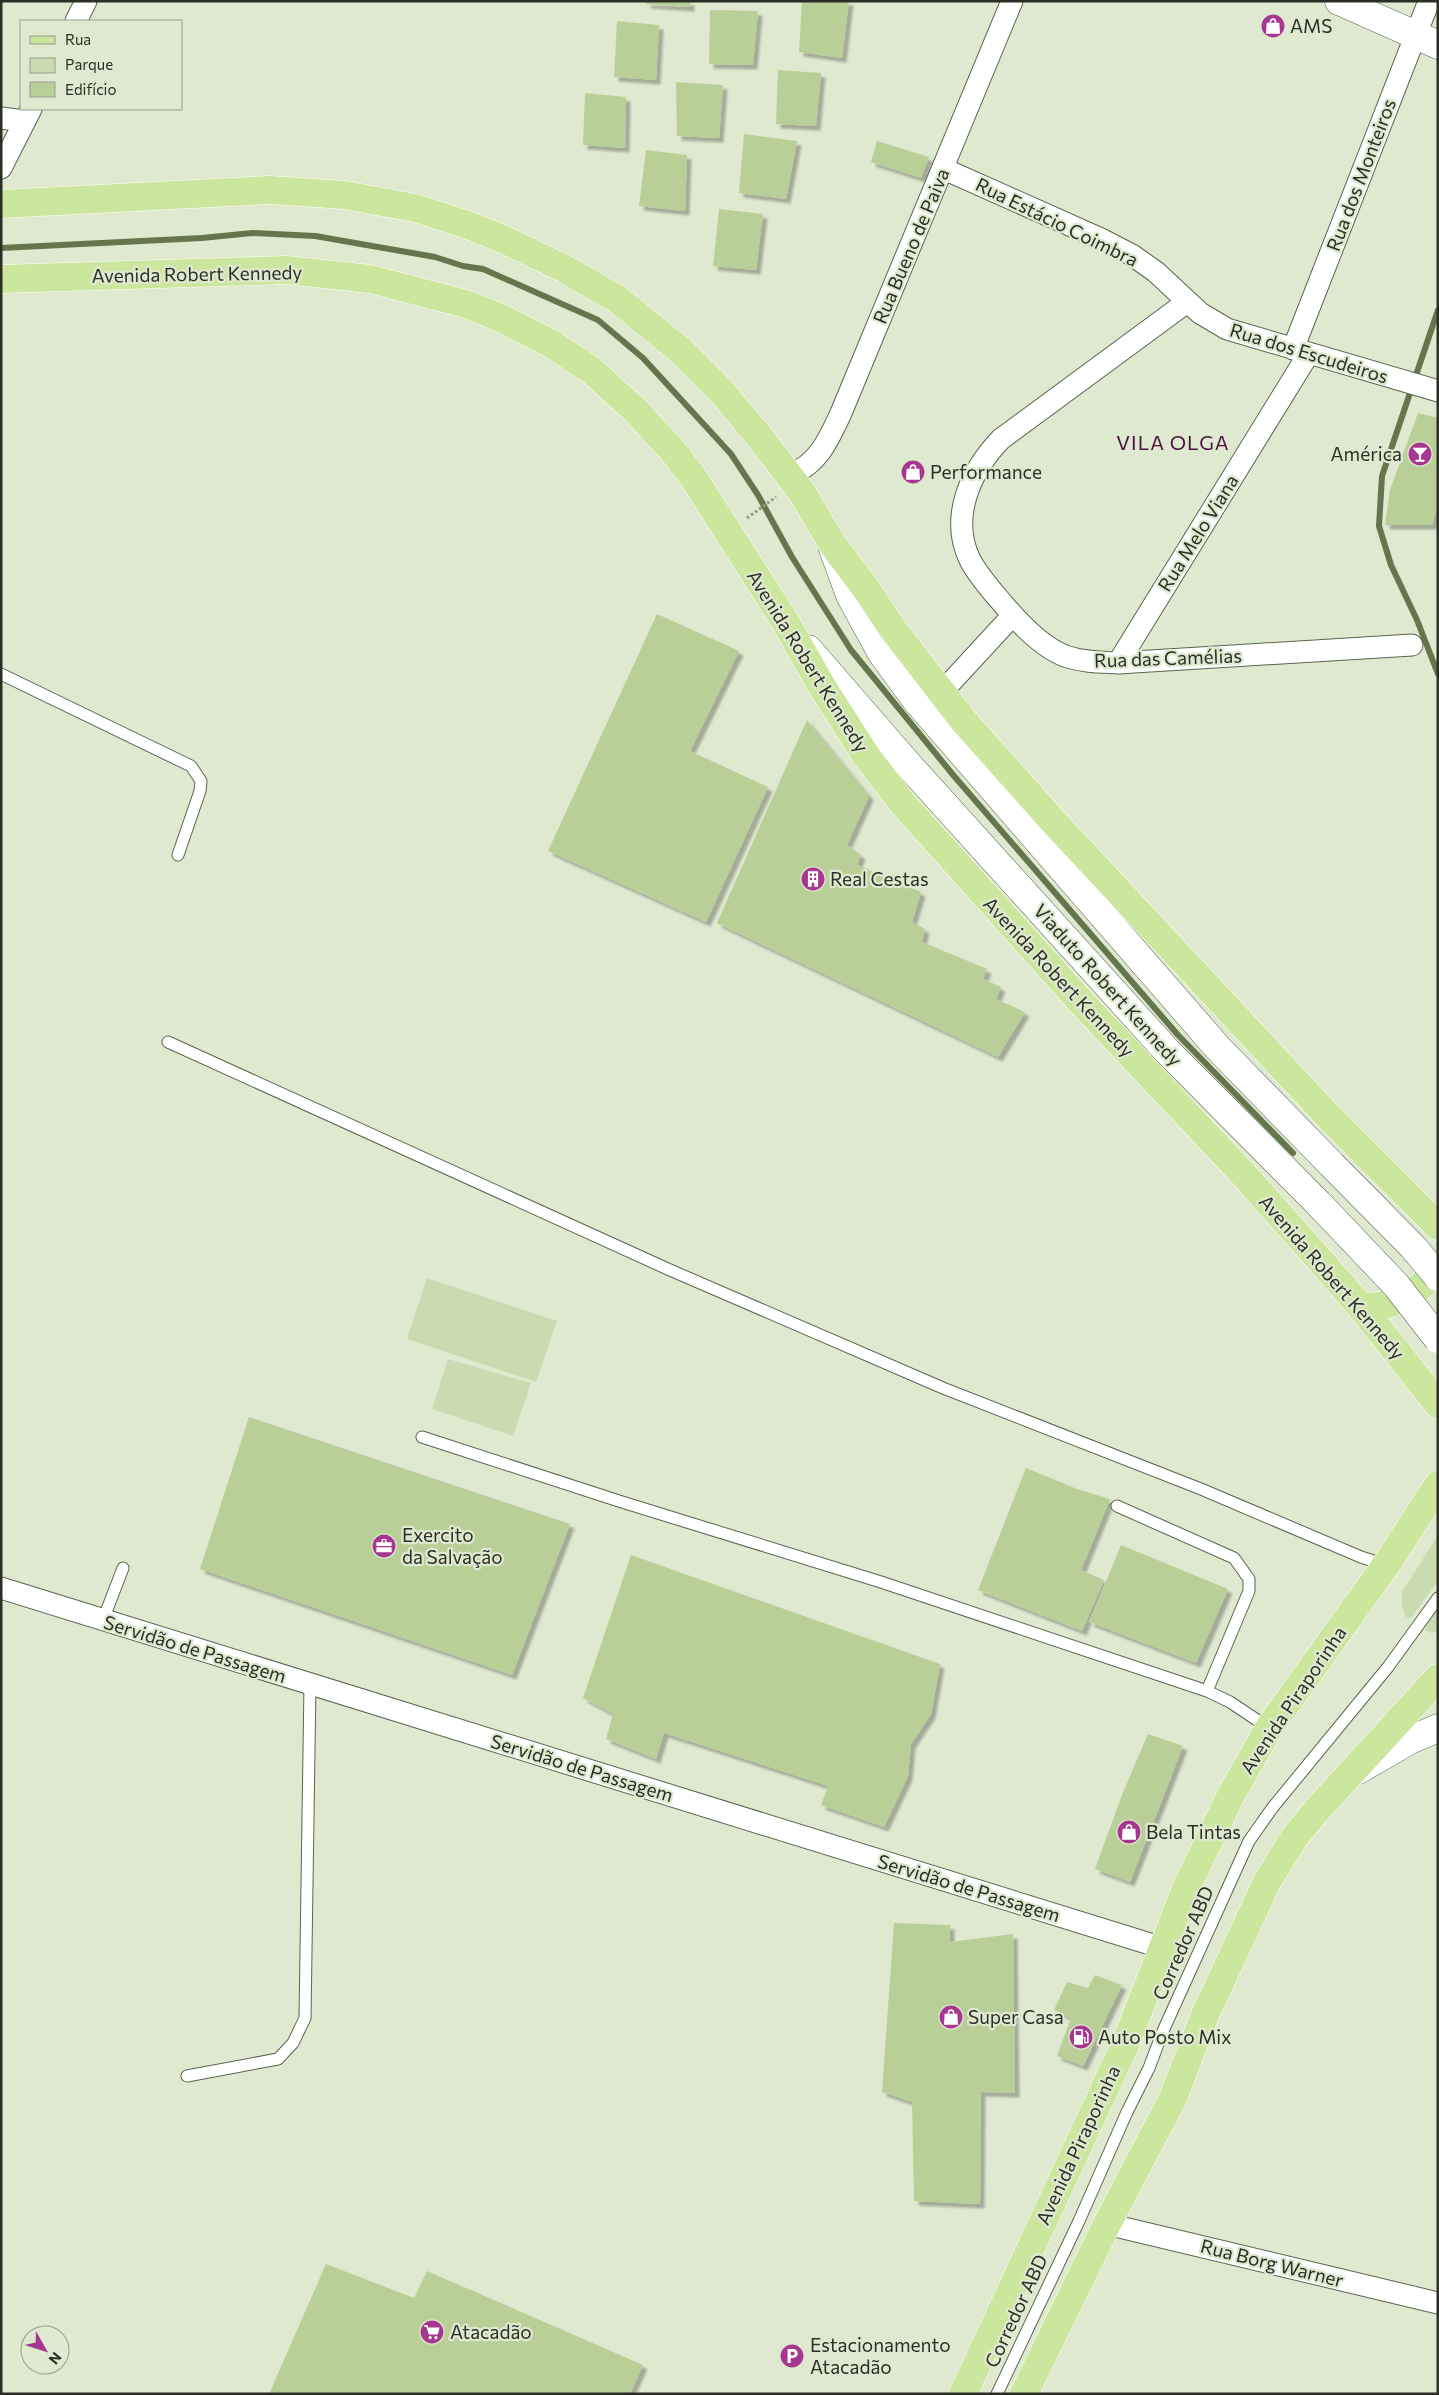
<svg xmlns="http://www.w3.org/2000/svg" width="1439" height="2395" viewBox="0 0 1439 2395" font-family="Commissioner,sans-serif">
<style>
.green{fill:#c9dbb1}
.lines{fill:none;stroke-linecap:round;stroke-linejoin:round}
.stream{stroke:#65754d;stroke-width:6}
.building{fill:#b8d098;filter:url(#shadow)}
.lane-casing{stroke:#5b644f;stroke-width:13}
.street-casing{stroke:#5b644f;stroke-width:23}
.secondary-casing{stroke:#5b644f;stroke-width:29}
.primary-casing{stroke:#fff;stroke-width:29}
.path{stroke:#8f9785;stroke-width:3;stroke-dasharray:2.5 2.5;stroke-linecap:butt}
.lane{stroke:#fff;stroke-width:11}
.street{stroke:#fff;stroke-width:21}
.secondary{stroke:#fff;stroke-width:28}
.primary{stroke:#cbe69d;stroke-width:28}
.secondary-bridge-casing{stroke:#5b644f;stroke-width:29;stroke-linecap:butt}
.secondary-bridge{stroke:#fff;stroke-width:28}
.labels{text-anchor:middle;stroke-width:4.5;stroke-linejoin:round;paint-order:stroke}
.poi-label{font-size:19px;fill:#2a2e24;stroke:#dee9d0;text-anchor:start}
.street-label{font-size:19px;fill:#2a2e24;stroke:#dee9d0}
.neighbourhood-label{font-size:20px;letter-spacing:1px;fill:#49133f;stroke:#dee9d0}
</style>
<defs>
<filter id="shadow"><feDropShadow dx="4.5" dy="4.5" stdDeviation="1" flood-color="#0004"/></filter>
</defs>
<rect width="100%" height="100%" fill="#dee9d0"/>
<path class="green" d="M427,1278L557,1321L536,1382L407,1339Z
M448,1359L531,1383L513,1436L432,1409Z
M1438,1535V1581L1413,1615L1410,1618L1406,1617L1402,1607V1592Z
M1438,1609V1631L1430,1633L1425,1629Z"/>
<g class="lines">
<path class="stream" d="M1,248L202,238L252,233L315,236L435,257L463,266L483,269L598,320L643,358L731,454L758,495L792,557L851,650L954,776L1178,1035L1293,1153
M1438,310L1382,476L1379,526L1391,565L1417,620L1438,674"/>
</g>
<path class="building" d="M647,1H690V7L646,4Z
M802,1H849L842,58L799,52Z
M710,10L758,11L753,65L709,64Z
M617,21L659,25L656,80L614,77Z
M778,70L821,73L816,126L776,124Z
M676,82L723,85L719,138L677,136Z
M585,93L626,97L625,148L583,145Z
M744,134L797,141L786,199L739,193Z
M877,141L929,157L921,178L871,162Z
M646,150L687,155L685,211L639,206Z
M719,209L763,214L756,270L713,266Z
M1418,413L1438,418V504L1432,525H1385L1390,490Z
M657,614L739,651L690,751L768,787L706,922L548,851Z
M807,720L869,796L847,845L861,855L857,865L921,892L912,922L925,929L922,942L987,969L983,979L1001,987L996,999L1025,1012L998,1057L717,923Z
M249,1417L570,1524L512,1675L200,1569Z
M1026,1468L1077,1489L1110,1499L1081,1570L1104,1580L1082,1631L978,1590Z
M1121,1545L1228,1589L1196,1663L1089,1622Z
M631,1555L940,1664L931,1714L911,1744L908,1776L884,1827L821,1805L828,1786L664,1733L656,1759L606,1739L613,1714L583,1698Z
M1148,1734L1183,1746L1130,1882L1095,1869L1122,1795Z
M894,1923L950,1925V1942L1013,1934L1015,2093L981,2092L980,2204L914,2201L912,2102L882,2092Z
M1095,1975L1122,1985L1083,2066L1057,2056L1071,2018L1054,2010L1067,1982L1088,1988Z
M326,2264L414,2298L427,2271L643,2365L630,2394H269Z"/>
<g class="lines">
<defs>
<path id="lane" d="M1,674L191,766L201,781L200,791L178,855
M168,1042L670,1270L943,1388L1201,1489L1361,1557L1386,1565
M422,1437L622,1502L881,1582L1207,1691L1230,1702L1269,1728
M1117,1506L1234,1558L1249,1579V1591L1207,1691
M103,1620L123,1568
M187,2076L278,2059L293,2043L305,2018L310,1684
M997,2394L1079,2221L1127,2112L1149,2068L1163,2031L1249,1841L1273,1807L1388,1667L1438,1598"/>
<path id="street" d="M76,21L86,1
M1,118L24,121
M1,168L31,109
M944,169L1101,239L1132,255L1156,272L1200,313L1227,329L1438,391
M1187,302L1001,439C971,470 949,517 970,560C979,577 992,591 1004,605C1020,624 1042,647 1065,656C1082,662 1100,662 1118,663L1412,645
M1293,349L1429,1
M789,475C818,465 829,439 841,413L1012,1
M1118,663L1309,353
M941,693L1013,615
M1,1588L1163,1948
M1107,2224L1438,2303"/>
<path id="secondary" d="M1339,1L1438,45
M833,549L850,595L881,652L916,700L1217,1047L1331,1164
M808,649L905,761L1167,1051L1320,1205
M1358,1770L1410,1740L1438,1728"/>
<path id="primary" d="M1,204L270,190L344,195L415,208L465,224L505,240L565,269L617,299L680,350L721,391L758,435L803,494L831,542L867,590L892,628L963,720L1053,821L1328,1116L1438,1226
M1,279L287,270L370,279L466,304L503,319L550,343L591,370L635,410L673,451L693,477L786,623L821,685L867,757L904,805L1082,1003L1245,1176L1318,1258L1361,1307L1438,1404
M1361,1307C1392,1308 1424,1293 1438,1263
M963,2394L1125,2045L1187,1886L1231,1795L1269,1728L1386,1565L1438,1485
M1024,2394L1107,2224L1173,2098L1205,2015L1267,1882L1294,1838L1316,1811L1438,1678"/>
</defs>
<use href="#lane" class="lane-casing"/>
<use href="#street" class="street-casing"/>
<use href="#secondary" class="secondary-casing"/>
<use href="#primary" class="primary-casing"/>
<path class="path" d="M747,518L776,497"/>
<use href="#lane" class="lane"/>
<use href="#street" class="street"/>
<use href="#secondary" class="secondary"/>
<use href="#primary" class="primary"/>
<defs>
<path id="secondary-bridge" d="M1331,1164L1413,1247L1438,1277
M1320,1205L1396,1285L1438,1339"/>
</defs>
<use href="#secondary-bridge" class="secondary-bridge-casing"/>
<use href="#secondary-bridge" class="secondary-bridge"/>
</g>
<defs>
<symbol id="shop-disc" viewBox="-11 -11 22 22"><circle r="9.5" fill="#a73691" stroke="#dee9d0"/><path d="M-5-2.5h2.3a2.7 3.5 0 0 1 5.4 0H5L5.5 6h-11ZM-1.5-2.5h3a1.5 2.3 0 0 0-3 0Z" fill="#fff"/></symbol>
<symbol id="bar-disc" viewBox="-11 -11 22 22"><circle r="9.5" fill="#a73691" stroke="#dee9d0"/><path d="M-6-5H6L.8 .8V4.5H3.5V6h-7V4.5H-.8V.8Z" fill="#fff"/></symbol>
<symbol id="building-disc" viewBox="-11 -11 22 22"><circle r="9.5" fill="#a73691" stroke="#dee9d0"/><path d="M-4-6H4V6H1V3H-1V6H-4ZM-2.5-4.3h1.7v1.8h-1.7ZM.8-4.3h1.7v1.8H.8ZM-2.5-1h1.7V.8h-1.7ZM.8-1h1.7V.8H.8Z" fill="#fff"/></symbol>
<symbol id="office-disc" viewBox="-11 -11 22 22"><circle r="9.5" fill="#a73691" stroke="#dee9d0"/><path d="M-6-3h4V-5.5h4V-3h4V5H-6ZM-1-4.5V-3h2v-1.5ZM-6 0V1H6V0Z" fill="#fff"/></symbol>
<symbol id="fuel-disc" viewBox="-11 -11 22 22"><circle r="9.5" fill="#a73691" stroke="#dee9d0"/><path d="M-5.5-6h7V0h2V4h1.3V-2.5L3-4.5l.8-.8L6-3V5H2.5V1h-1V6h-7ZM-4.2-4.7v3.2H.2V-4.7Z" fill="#fff"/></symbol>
<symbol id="supermarket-disc" viewBox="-11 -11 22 22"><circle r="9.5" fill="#a73691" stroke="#dee9d0"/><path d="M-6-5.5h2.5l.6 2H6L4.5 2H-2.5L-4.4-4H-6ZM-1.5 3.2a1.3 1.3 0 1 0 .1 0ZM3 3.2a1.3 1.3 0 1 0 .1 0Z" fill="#fff"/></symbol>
<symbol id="parking-disc" viewBox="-11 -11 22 22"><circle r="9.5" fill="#a73691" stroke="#dee9d0"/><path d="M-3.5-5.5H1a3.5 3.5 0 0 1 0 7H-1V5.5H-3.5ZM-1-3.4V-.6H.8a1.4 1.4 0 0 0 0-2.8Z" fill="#fff"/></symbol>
</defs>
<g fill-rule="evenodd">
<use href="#shop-disc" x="1259" y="12" width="28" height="28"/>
<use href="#bar-disc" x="1406" y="440" width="28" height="28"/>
<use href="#shop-disc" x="899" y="458" width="28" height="28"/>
<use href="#building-disc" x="799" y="865" width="28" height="28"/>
<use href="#office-disc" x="370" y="1532" width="28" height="28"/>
<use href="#shop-disc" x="1115" y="1818" width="28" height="28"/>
<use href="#shop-disc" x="937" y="2003" width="28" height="28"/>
<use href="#fuel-disc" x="1067" y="2023" width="28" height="28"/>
<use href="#supermarket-disc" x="418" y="2318" width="28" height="28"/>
<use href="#parking-disc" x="778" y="2342" width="28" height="28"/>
</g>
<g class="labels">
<g class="poi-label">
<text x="1290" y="33">AMS</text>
<text x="1402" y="461" text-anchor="end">América</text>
<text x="930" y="479">Performance</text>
<text x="830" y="886">Real Cestas</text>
<text x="402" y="1542">Exercito<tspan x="402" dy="22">da Salvação</tspan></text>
<text x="1146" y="1839">Bela Tintas</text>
<text x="968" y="2024">Super Casa</text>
<text x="1098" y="2044">Auto Posto Mix</text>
<text x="450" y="2339">Atacadão</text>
<text x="810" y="2352">Estacionamento<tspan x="810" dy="22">Atacadão</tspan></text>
</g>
<g class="street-label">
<text transform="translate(1361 175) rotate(-69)" y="7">Rua dos Monteiros</text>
<text transform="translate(1057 222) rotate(26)" y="7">Rua Estácio Coimbra</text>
<text transform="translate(911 246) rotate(-67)" y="7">Rua Bueno de Paiva</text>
<text transform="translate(197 274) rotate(-1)" y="7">Avenida Robert Kennedy</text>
<text transform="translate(1309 353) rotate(17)" y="7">Rua dos Escudeiros</text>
<text transform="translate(1198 533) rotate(-58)" y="7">Rua Melo Viana</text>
<text transform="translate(1168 658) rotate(-2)" y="7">Rua das Camélias</text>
<text transform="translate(808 661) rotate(58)" y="7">Avenida Robert Kennedy</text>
<text transform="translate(1059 977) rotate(47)" y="7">Avenida Robert Kennedy</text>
<text transform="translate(1108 985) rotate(48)" y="7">Viaduto Robert Kennedy</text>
<text transform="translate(1332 1277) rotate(49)" y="7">Avenida Robert Kennedy</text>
<text transform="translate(195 1649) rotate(17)" y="7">Servidão de Passagem</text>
<text transform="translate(1293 1700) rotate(-56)" y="7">Avenida Piraporinha</text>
<text transform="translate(582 1768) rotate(17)" y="7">Servidão de Passagem</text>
<text transform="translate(969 1888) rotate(17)" y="7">Servidão de Passagem</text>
<text transform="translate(1183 1943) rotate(-66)" y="7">Corredor ABD</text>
<text transform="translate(1078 2145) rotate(-65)" y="7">Avenida Piraporinha</text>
<text transform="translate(1272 2263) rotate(14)" y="7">Rua Borg Warner</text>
<text transform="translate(1016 2311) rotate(-65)" y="7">Corredor ABD</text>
</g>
<g class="neighbourhood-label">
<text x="1173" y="450">VILA OLGA</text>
</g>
</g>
<rect width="1439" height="2395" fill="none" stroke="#2a2e24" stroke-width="5"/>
<rect x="20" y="20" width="162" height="90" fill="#dee9d0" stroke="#969e8b"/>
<rect x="30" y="36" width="25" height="8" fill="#cbe69d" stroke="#969e8b"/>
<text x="65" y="45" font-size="15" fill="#2a2e24">Rua</text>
<rect x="30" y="58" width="25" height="15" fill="#c9dbb1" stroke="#969e8b"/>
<text x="65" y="70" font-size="15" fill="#2a2e24">Parque</text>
<rect x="30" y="82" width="25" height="15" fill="#b8d098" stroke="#969e8b"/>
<text x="65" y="95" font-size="15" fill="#2a2e24">Edifício</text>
<g transform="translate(45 2350) rotate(129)"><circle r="24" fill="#dee9d0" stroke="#969e8b"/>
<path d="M0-4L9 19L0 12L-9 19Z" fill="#a73691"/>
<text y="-8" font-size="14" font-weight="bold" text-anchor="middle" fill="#2a2e24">N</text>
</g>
</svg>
